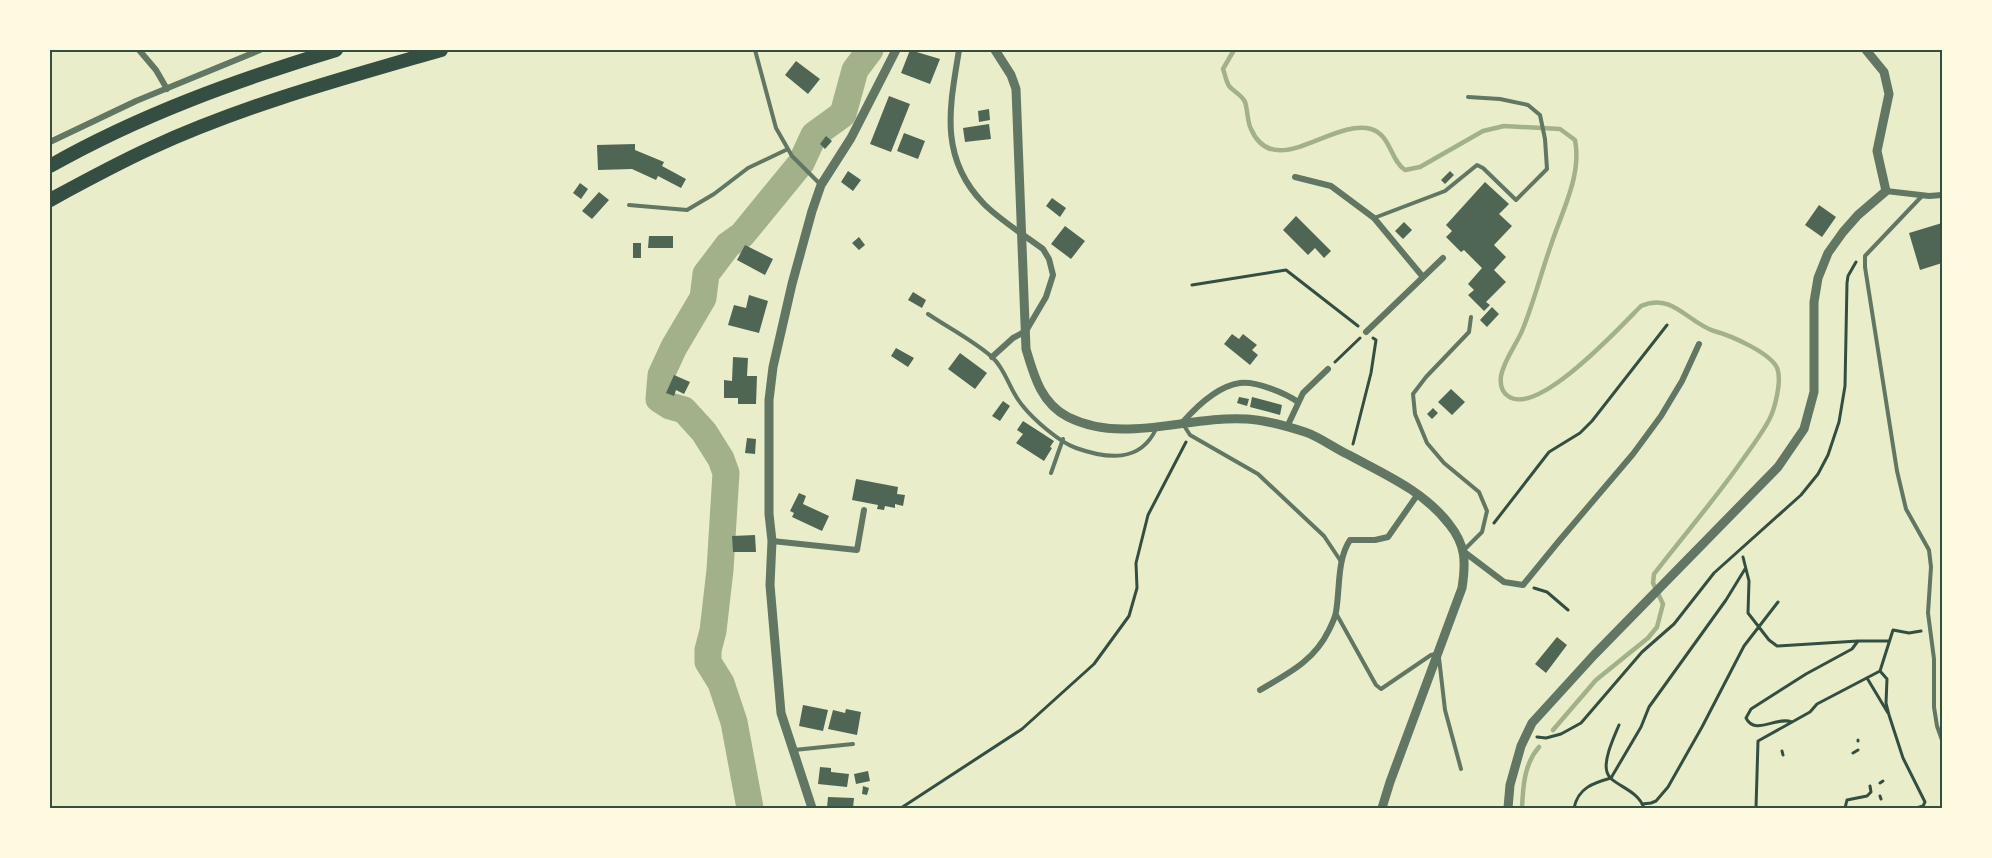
<svg xmlns="http://www.w3.org/2000/svg" width="1992" height="858" viewBox="0 0 1992 858" font-family="Lora,serif">
<style>
.lines{fill:none;stroke-linecap:round;stroke-linejoin:round}
.stream{stroke:#a3b18a;stroke-width:4.5}
.river{stroke:#a3b18a;stroke-width:27}
.building{fill:#4f6655}
.path{stroke:#344e41;stroke-width:3}
.service{stroke:#617663;stroke-width:4}
.minor{stroke:#617663;stroke-width:6}
.tertiary{stroke:#617663;stroke-width:9}
.motorway{stroke:#344e41;stroke-width:14}
.neatline{fill:none;stroke:#344e41;stroke-width:2}
</style>
<rect width="100%" height="100%" fill="#e9edc9"/>
<g class="lines">
<path class="stream" d="M1234,50L1223,69C1225,74 1226,81 1229,86C1234,92 1242,95 1245,102C1248,111 1247,121 1251,129C1274,182 1333,118 1371,129C1391,135 1390,160 1405,170L1420,167L1483,131L1504,126L1560,129L1575,140C1582,175 1562,211 1551,245C1541,273 1534,302 1522,331C1516,345 1504,360 1501,376C1500,384 1502,392 1508,396C1537,418 1621,326 1641,306C1672,292 1687,322 1714,331C1729,335 1775,354 1778,371C1781,383 1775,409 1769,420C1760,437 1747,453 1736,469C1710,505 1681,539 1654,574L1653,583L1663,604L1657,627L1648,638L1596,680L1553,730
M1522,808C1523,787 1524,764 1539,747"/>
<path class="river" d="M750,808L734,722L721,683L708,662V650L713,631L720,570L726,473L721,459L704,432L684,410L670,406L659,399L661,375L674,347L703,298L706,274L728,245L742,235L801,163L814,135L843,114L855,70L870,50"/>
</g>
<path class="building" d="M910,50L940,59L930,84L901,73Z
M796,61L820,79L808,94L785,75Z
M889,96L910,104L891,152L870,144Z
M989,109L990,120L979,122L978,111Z
M989,124L991,139L965,142L963,128Z
M904,133L925,141L918,159L897,151Z
M826,136L832,141L825,149L820,144Z
M635,144V150L664,162L662,166L686,179L681,188L658,176L656,180L632,169L598,170L597,145Z
M848,171L861,180L853,191L841,182Z
M1450,171L1454,175L1445,184L1441,180Z
M1485,182L1509,204L1499,214L1512,226L1494,245L1506,257L1494,270L1506,282L1486,302L1490,305L1484,311L1468,295L1474,290L1468,284L1482,268L1464,250L1461,252L1446,237L1452,231L1446,225Z
M580,183L588,189L581,199L573,193Z
M599,192L609,200L592,219L582,211Z
M1052,198L1066,208L1060,217L1046,206Z
M1819,205L1836,217L1822,237L1805,225Z
M1296,216L1331,251L1324,258L1315,248L1308,255L1283,230Z
M1404,222L1412,230L1403,239L1395,231Z
M1942,223V263L1920,270L1909,233Z
M1065,226L1085,241L1071,259L1051,244Z
M649,236H673V248H648Z
M859,237L865,245L859,250L852,243Z
M633,243H641V258H633Z
M745,245L773,259L765,275L737,260Z
M913,292L926,300L922,308L908,300Z
M749,295L768,301L759,333L728,325L734,305L746,308Z
M1492,307L1499,314L1487,327L1480,320Z
M1232,334L1239,339L1243,334L1257,345L1252,350L1258,355L1250,365L1224,344Z
M896,348L914,358L908,367L891,356Z
M960,353L987,373L975,389L948,369Z
M733,357L748,358L747,376H757L756,404H738V398H724V380L732,381Z
M674,375L690,382L684,394L676,390L674,396L666,393Z
M1451,389L1465,402L1452,415L1438,402Z
M1239,397L1249,399L1247,406L1237,403Z
M1252,397L1282,405L1280,415L1250,407Z
M1003,401L1010,406L1000,421L992,416Z
M1433,408L1438,413L1432,419L1427,414Z
M1023,421L1054,441L1050,447L1052,448L1044,461L1016,443L1023,434L1017,430Z
M747,438L756,439L755,454L745,453Z
M856,479L898,487L897,494L905,495L903,506L895,504V508L885,506L884,510L877,509L878,505L852,500Z
M799,493L806,496L803,504L829,516L822,531L792,517L794,513L790,511Z
M755,535L756,552H733L732,536Z
M1557,637L1567,645L1546,673L1535,664Z
M803,705L828,710L823,731L799,726Z
M846,709L861,712L857,735L828,729L833,710L845,713Z
M820,767L831,768V772L849,774L847,787L818,784Z
M868,771L870,781L856,784L854,774Z
M863,786L869,788L867,795L862,794Z
M828,797L854,798L853,808H827Z"/>
<g class="lines">
<path class="path" d="M1192,285L1286,270L1358,326
M1335,362L1360,338
M1353,444L1371,373L1376,340L1373,338
M1494,523L1549,452L1580,433L1592,421L1667,325
M1743,557L1749,581L1748,613L1769,640L1777,646L1858,641H1889
M1534,588L1547,592L1568,610
M1880,671L1887,679L1886,703L1889,715L1903,758L1925,802L1923,806L1916,808
M1867,678L1888,713
M1792,722C1776,716 1755,736 1746,718L1751,709L1806,674L1852,649L1858,641
M1619,725C1614,737 1603,760 1607,772C1610,785 1637,788 1644,808
M1537,737L1546,738L1561,734L1581,723L1642,652L1674,624L1714,573L1801,495L1818,474L1828,455L1839,422L1845,386L1847,283L1848,276L1856,262
M1858,740V741
M1782,751L1783,755
M1853,753L1858,750
M1880,783L1883,781
M1880,796L1881,799
M1642,804L1651,803L1656,801L1668,787L1702,727L1744,646L1778,602
M901,808L1022,729L1094,664L1129,616L1137,588L1136,563L1148,515L1186,442
M1574,808C1578,788 1593,783 1611,778L1641,727L1649,707L1726,600L1745,569
M1756,808L1758,741L1810,712L1817,704L1880,671L1893,630L1909,633L1921,631
M1845,808L1847,800L1867,796L1871,792L1870,786"/>
<path class="service" d="M755,50L776,128L792,156L821,185
M1922,196L1865,256V267L1897,471L1906,509L1929,550L1931,567L1928,613L1934,659V707L1937,726L1942,740
M629,205L687,210L714,194L748,168L788,149
M1374,218L1445,191L1477,165L1483,168L1516,200L1547,169L1545,139L1540,115L1528,105L1500,99L1468,97
M928,314C947,327 976,342 993,358C1006,370 1010,391 1022,405C1033,419 1059,442 1076,448C1107,459 1140,463 1156,429
M1183,424L1190,435L1258,474L1324,536L1342,563
M1051,473L1063,439
M1463,551L1482,532L1487,511L1479,492L1444,463L1427,443L1415,414L1413,394L1426,377L1469,332L1471,317
M1337,615L1376,685L1381,689L1431,655L1436,654
M1439,658L1445,710L1461,769
M794,750L853,744"/>
<path class="minor" d="M139,50L156,70L167,89
M959,50C950,106 938,157 984,204C1000,220 1024,235 1043,249L1049,259L1053,275L1046,297L1026,331L1013,338L992,357
M50,142L136,101L260,50
M1295,177L1331,186L1374,218L1423,277
M1886,191L1929,196L1942,195
M1366,332L1443,258
M1182,423C1196,407 1218,386 1240,383C1256,381 1285,393 1298,402
M1287,427L1303,393L1328,369
M772,541L857,550L864,510
M1463,551L1504,582L1523,585L1559,541L1633,454L1661,416L1682,381L1699,344
M1260,690C1289,673 1314,661 1329,630C1332,624 1335,618 1336,612C1340,589 1337,559 1350,540H1375L1388,537L1418,494"/>
<path class="tertiary" d="M995,50L1011,75L1016,89L1026,349C1034,376 1041,403 1068,417C1124,445 1188,415 1247,419C1266,420 1286,426 1305,432C1320,437 1334,448 1349,455C1384,474 1424,491 1449,524C1466,545 1466,562 1462,588L1390,782L1382,808
M812,808L781,713L770,585L772,541L769,514V400L773,367L792,284L812,211L821,185L851,138L896,50
M1508,808L1510,785L1521,746L1532,723L1594,655L1778,467L1804,429L1814,392V302L1818,278L1828,253L1843,232L1858,215L1886,191L1877,151L1889,94L1884,72L1866,50"/>
<path class="motorway" d="M50,166C140,115 237,80 336,50
M50,200C83,182 116,164 151,148C244,105 344,78 441,50"/>
</g>
<rect width="1992" height="858" fill="none" stroke="#fefae0" stroke-width="102"/>
<rect x="51" y="51" width="1890" height="756" class="neatline"/>
</svg>
